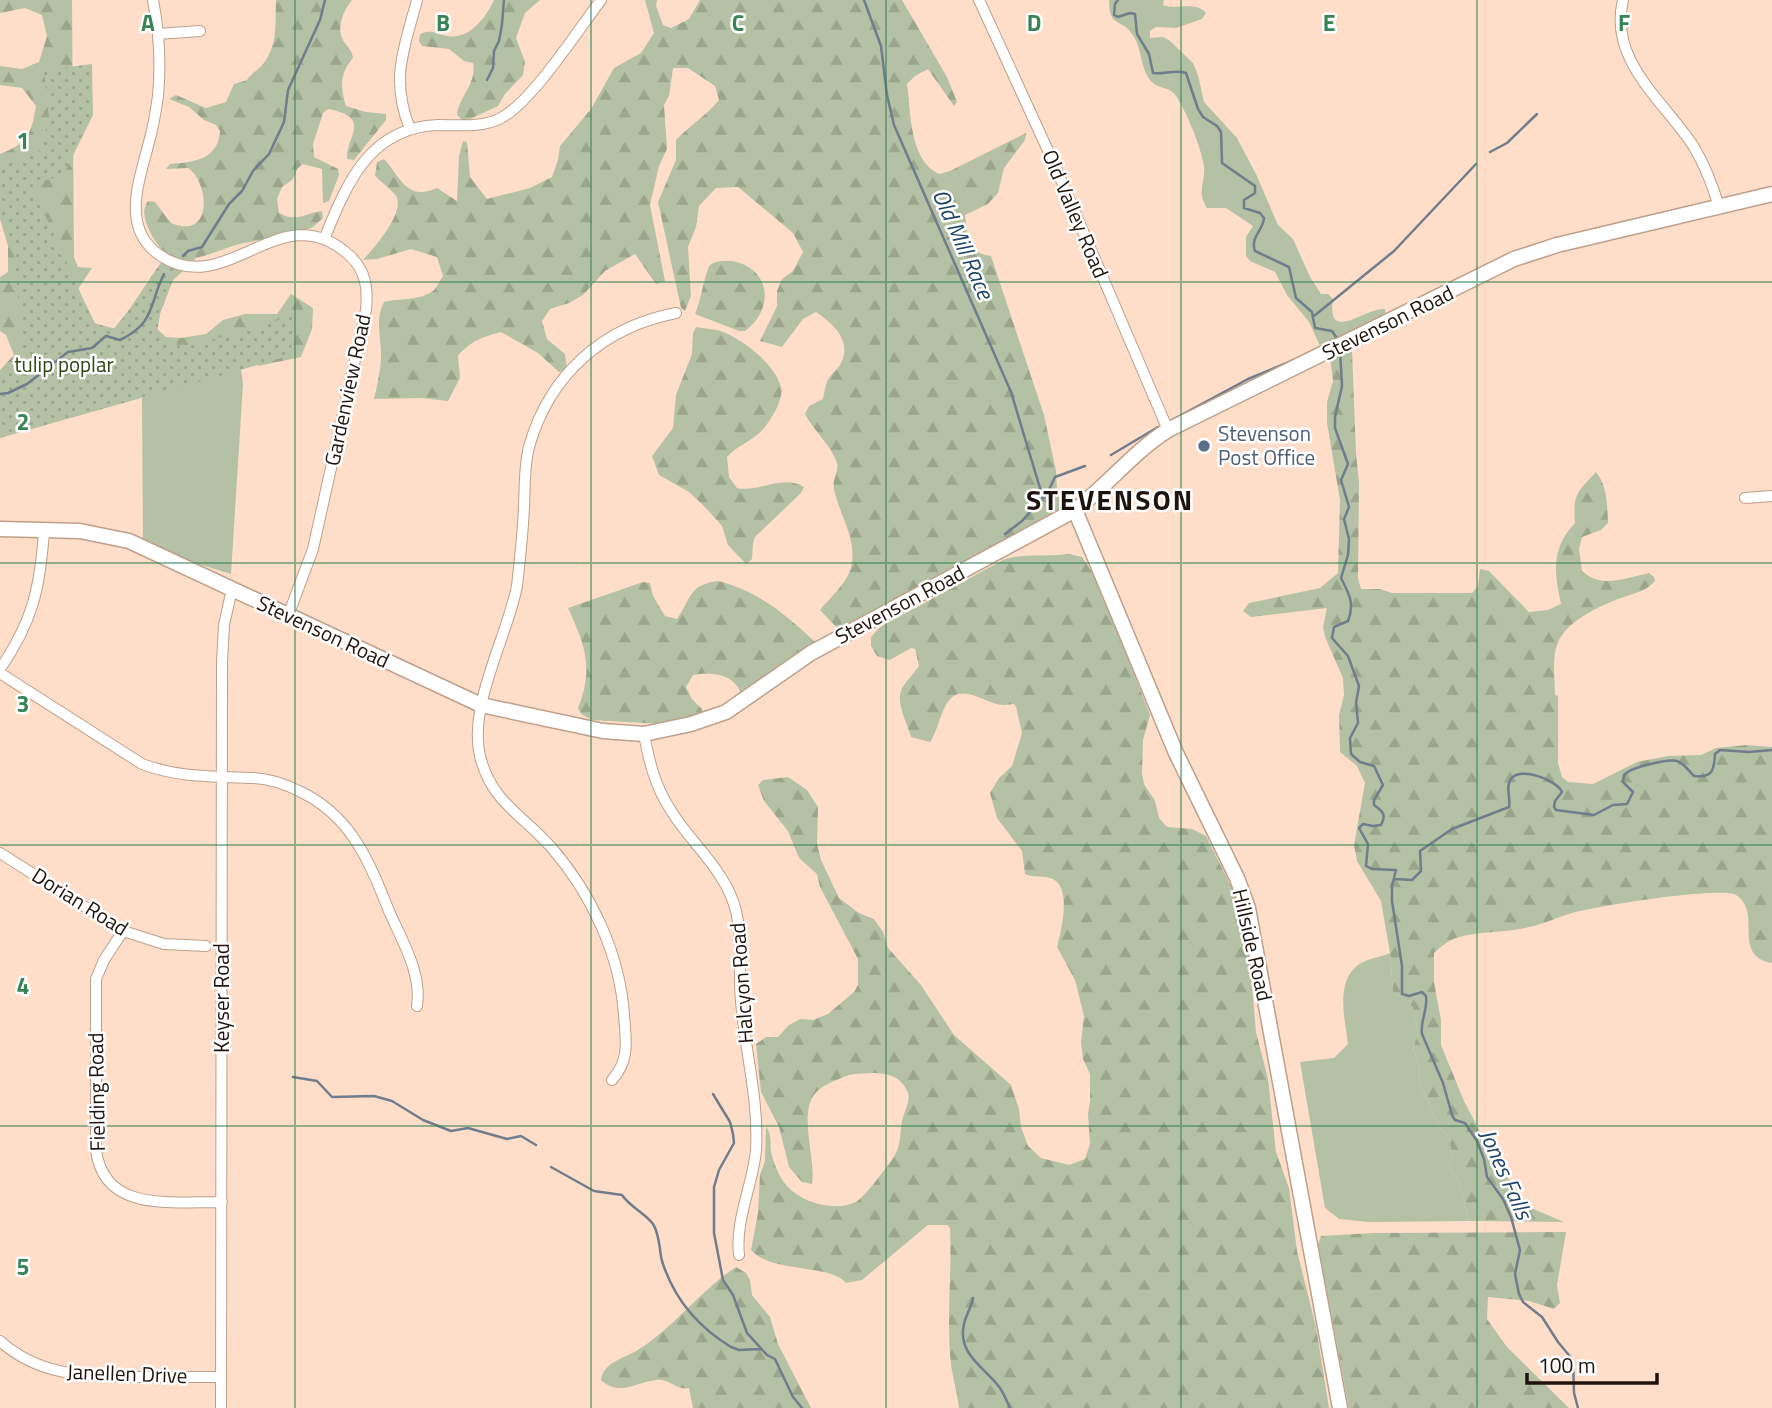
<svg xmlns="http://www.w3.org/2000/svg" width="1772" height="1408" viewBox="0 0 1772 1408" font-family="'Titillium Web',sans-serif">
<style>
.grass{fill:#b4c1a4}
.forest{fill:url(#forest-firs)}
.park{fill:url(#park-dots)}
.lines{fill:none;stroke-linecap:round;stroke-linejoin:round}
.stream{stroke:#6f7d8c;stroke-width:2.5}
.street-casing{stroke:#bd9f8a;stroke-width:12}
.secondary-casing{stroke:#bd9f8a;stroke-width:17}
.street{stroke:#fff;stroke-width:10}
.secondary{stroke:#fff;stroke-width:14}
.grid{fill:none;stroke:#378454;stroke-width:2;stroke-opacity:0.55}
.service-dot{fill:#5c6f8a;stroke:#fff;stroke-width:2.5}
.labels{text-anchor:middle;stroke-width:5;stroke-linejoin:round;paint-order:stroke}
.street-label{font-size:21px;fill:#1f140d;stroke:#fff}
.park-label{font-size:21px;fill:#334413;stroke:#fff}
.service-label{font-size:21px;fill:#4e5e75;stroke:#fff;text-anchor:start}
.water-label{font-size:23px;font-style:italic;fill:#1d4468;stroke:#fff}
.district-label{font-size:28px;font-weight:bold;letter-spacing:2px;fill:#1f140d;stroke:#fff}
.grid-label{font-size:23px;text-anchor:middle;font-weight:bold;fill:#378454;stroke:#fff;stroke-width:5;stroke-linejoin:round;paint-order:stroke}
</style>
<defs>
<pattern id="forest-firs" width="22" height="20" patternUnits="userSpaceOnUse" patternTransform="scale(1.75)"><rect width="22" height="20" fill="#b4c1a4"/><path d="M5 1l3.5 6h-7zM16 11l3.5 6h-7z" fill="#9aa58c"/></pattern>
<pattern id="park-dots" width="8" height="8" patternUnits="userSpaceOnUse" patternTransform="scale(1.75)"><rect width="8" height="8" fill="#b4c1a4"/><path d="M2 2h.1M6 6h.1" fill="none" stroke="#9aa58c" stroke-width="1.8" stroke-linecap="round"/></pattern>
</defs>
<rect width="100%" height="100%" fill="#ffdec9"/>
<path class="grass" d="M1109,0H1164L1163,5C1177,11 1194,0 1206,13L1202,19L1176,28L1156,27L1150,31V38L1163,37L1169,40L1193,63L1198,75L1204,102L1237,138L1256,174L1278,225L1293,239L1310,277L1321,294H1328L1333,299C1326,345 1365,307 1385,309L1386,316L1322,350L1309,322L1287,295L1275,272L1250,261L1246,256V237L1253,226L1226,208H1207C1196,191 1206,182 1204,166C1200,145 1189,118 1178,99C1170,85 1162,91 1152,82C1141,72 1142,50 1134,37C1122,16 1109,30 1109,0Z
M240,362L243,384L231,574L143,547L142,398Z
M1390,953L1393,991L1413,1006L1418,1032L1413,1048L1419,1066L1420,1082L1437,1122L1449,1138L1452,1156L1449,1167L1459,1182L1469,1221L1369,1222L1339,1219L1325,1208L1300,1062L1334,1058L1348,1044C1345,1019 1335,982 1358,965C1366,959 1381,957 1390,953Z"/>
<path class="forest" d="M0,0H72L74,257L78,267L92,268L78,289L97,327L112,331L132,306L157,268L166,281L157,329L166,337L181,338L206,334L223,320L245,314H277L291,294L313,308L312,329L301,357L258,366V345L0,416V370L14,355L6,335L0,331V277L8,272V246L0,219V154C28,143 31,135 36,106L22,88L0,85V66L22,69L39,62L47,36L42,15L25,8L0,13Z
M276,0H352C344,10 337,25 342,38C345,46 352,48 353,58C340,73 340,87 346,106L366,112L386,114V120L354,160L347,159C345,137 374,118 328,109L323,113L313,144L314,157L338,169L339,175L329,201L323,203L322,169L303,164L298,168L292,180L282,187L277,199L279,213C297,223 305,213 322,211L323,218L313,227C293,236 267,238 244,243C208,251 174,280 150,232C145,221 141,211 148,201L155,202L171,223C214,241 209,181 188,168L166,169L170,164C194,162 218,160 220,131L216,125L204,120L189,107L169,99L176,95L206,108L226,102L234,84L247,80C252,72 261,69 266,60C278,42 275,21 276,0Z
M494,0H540L525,13L516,38L525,62L523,75L505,94L498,106L468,120H462L457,115C459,96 477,84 473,63L464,61L449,49L422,46L419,41L420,34C432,29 436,34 447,36C470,40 486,17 494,0Z
M645,0H657L656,6L663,25L671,28L689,19L700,0H902L947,77L957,102L954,106L928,69L915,76L907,84C911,112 909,160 939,174L950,171L1026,133L1025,140L1004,168L998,193L988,204L965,215C968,238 964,252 991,256L1044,415L1056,471L1057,491L1064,504V511L839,630L820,610C830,598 848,582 851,567C858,539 839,515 834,489C832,480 839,471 837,463C832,446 813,430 805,414L809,406L823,399C825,392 825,383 829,378C832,373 837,370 840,365C853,342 835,325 816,312L803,319L782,347L760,341L777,306V291L782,279L793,271L803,252L793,233L738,187L716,188L699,206L696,227L688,247L691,296L685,311L681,308L658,202L676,160V140C690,125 706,116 719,100L715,86L688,68H673L669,96L664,105L667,149L659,166L650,205L665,281L656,284L635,254L605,271L583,295L569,303L550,309L542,321L547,339L565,354L567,369L559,372L538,353L501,332C483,337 470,341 458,356L460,378L448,401L422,398L374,399C377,386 380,372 381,359C382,338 374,321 384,302C400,298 421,301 434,290C437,287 440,280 443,276L437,257L411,249L377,259L363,260C373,249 406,212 396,196C391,189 381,182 375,176L377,162L384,159C400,176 406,202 437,188L457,201L459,156L463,141L467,142L470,177L487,199L530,188L552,177L558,160L560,146L591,109L614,68L641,53L654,33Z
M732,261C771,268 775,309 745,331H739L695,314C700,304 706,269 710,265C715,260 726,261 732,261Z
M696,327C707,329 718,329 728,334C748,344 775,365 781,387C784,399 772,418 765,427C754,441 737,445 727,457L729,477L737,488C759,493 782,474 804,487L801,493L755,537L753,543L752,559L746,564L728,545L722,526L705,507L689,492L659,475L652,456L673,428L676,395L692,354L693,333Z
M1352,350L1356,453L1359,483L1358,578L1361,589H1380L1392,593H1472L1478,586L1480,569L1489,571L1529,612L1548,610L1561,604C1554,573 1551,548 1575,523C1573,494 1577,492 1596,472C1608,487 1607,505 1608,523L1601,530L1582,537L1579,549L1582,571C1602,589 1625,578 1649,573L1654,577L1655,581C1645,592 1635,593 1621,598C1600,606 1565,621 1557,645C1552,659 1555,680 1555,695L1558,696V763L1562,777L1568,782L1593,784L1637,762L1668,756L1701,755L1716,748L1746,745L1772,747V963C1731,956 1763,912 1736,895C1721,886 1598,906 1576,912C1559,916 1543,925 1525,928C1503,933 1478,931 1456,938C1447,941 1441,947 1434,953V982L1441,1020V1045L1464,1101L1495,1160L1529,1207L1564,1222L1469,1221L1459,1182L1449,1167L1452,1156L1449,1138L1437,1122L1420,1082L1419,1066L1413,1048L1418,1032L1413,1007L1393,991L1390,953L1381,901L1357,861L1354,845L1365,783L1357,766L1340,752L1339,715L1344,695L1343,678L1325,637L1323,627L1327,608L1251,617L1243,611L1249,603L1320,588L1338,573L1340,500L1327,423V402L1333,381L1330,357Z
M1069,554L1082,557L1098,581L1150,715L1143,740L1142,773L1144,784L1155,801L1159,818L1167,827L1192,829L1206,836L1234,892L1250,962L1256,1032L1268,1079L1276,1152L1289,1188L1297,1251L1316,1327L1329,1408H959C957,1390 951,1373 950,1354C947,1312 952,1270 950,1228L947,1225H928L862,1280L846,1283C829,1263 772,1274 751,1250L758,1213L760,1175L765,1161L766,1127C772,1134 770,1143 771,1152C774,1164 779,1177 787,1186C802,1203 835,1212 856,1202C865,1197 891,1162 896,1153C901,1143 900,1131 902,1121C904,1111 912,1100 907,1091C901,1076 886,1073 872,1073C863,1074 854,1073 846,1076C835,1081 821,1085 814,1095C799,1115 816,1160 812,1184L802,1182L789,1167L779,1127L761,1092L756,1044L766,1037H778L789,1025L800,1019L813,1020L828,1014L854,992L858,985V959L820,887L817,874L799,858L788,831L764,801L758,785L763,780L788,777L807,790L818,807L817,844L821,860L839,898L859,913L874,919L883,932L888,948L921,985L954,1035L1011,1085L1019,1109L1021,1127L1028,1146L1041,1158L1069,1165L1085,1159L1090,1144L1088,1114L1090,1101V1074L1083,1059L1081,1042L1084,1016L1075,980L1057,947C1061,931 1072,889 1053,879C1044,875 1034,878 1025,874L1022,851L997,818L990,793L999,778L1012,766L1022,733L1016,707L1014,704C1011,704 1007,705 1003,705C986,705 960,679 946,705C939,717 938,730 930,742L911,737C907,722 895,703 902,688C907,680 914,673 919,666L915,649L911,648L890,660L877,656L871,646V637L880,627L1003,560C1019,553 1049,557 1069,554Z
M718,581C756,590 787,615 815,642L812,648L737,697L740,691C732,673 710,672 693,675L686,687L692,699L702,709V715L661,724L592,720L581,714L578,708C594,668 585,645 568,608L643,582L650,583L653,596L665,616L677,619C692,598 688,585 718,581Z
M1566,1232L1557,1285L1560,1303L1554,1309L1529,1301L1488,1297L1487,1319L1507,1347L1569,1408H1349L1318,1244L1321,1236L1373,1233Z
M736,1267L746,1273L750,1280L752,1295L770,1317L778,1344L811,1408H693L689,1388C677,1391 669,1378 656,1380C637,1382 619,1397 601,1380C603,1361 627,1358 641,1348C676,1325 701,1290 736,1267Z"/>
<path class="park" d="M92,64L93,115L63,176L33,183L41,206L94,323L116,329L171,248L196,259L173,280L160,314L157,332L169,341L184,348C220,336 259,331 292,314L295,342L282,358L0,438V374L21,356V329L13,242L0,219V162L11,161L39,152L49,119L44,70Z"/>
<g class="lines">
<path class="stream" d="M864,0L881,46L887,95L894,125L1011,392L1043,498
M1118,0L1115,4L1114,15L1118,17L1130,13L1135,14L1137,34L1149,54L1153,73C1164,75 1174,69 1186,73L1198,109L1203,117L1217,126L1221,132L1222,163L1255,186V193L1244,200V208L1260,213L1264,218C1263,231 1250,237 1255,251L1289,267L1296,298L1312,312L1315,328L1332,331L1338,340
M487,80L493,68L494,51L499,41L502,24L504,0
M1490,152L1507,143L1537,114
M183,256L188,251L202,247L229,204L242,191L253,171L269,154L284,122L288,90L320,20L325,0
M1314,316L1394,251L1476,164
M1340,350L1342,386L1335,417V428L1348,464L1341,480L1349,507L1344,519L1349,539L1348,555L1341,578C1349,594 1355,603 1348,621L1334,627L1332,638L1348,656L1359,686L1356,703L1358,723L1350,738L1351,754L1360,762L1374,766L1383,785L1374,800V805C1382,811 1387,814 1381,825L1373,826L1363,824L1359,828L1368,844L1366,866L1372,869L1396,870L1392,886V901L1402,966V994L1409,996L1422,992L1426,996C1428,1010 1420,1021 1422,1034L1443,1083L1452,1115L1455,1120L1465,1123L1477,1141L1484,1159L1487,1177L1503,1199L1511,1217L1520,1250L1515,1274L1519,1294L1523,1302L1542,1317L1558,1342L1573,1360L1574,1393L1578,1408
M0,394L8,393L27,384L68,352L92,348L106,336L120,340C156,323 149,303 164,274
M1172,420L1248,379L1294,360
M1111,455L1158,427
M1005,534L1022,521L1047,494L1055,477L1085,466
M1395,879L1412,880L1421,871L1420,851L1452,829L1509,807C1511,798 1505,786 1511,779C1520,766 1557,780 1562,792L1555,801L1554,807L1556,810L1594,815L1613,805L1627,804L1633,792L1623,782L1624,775C1631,767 1667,759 1677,761C1684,763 1689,771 1694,776C1713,778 1714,770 1715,754L1720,750L1749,752L1772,750
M293,1077L317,1081L332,1097L374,1096L392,1101L423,1120L451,1131L468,1128L507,1139L521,1136L536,1145
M713,1094L730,1122L733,1134L734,1143L719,1170L714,1187V1233L723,1280L733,1295L747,1333L767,1355L775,1359L793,1397L802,1408
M551,1167L594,1191L622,1195C630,1207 645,1213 653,1224C660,1235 659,1249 662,1261C674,1299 698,1327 731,1347L739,1350L761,1349
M973,1298C971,1308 966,1315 964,1324C957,1355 985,1367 1000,1388C1004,1394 1007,1402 1010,1408"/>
<defs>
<path id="street" d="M153,0C159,31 161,64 158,96C156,110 154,124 150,138C141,177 118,228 161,256C228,300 282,192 350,256C366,271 368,288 366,310L313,549L288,616
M979,0L1056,168L1168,430
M1623,0C1608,61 1665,102 1694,147C1705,166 1713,186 1719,207
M158,34L200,31
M410,129C390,79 404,49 417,0
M325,237C347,183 370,127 438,125C459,125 482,128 501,118C532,102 578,30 601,0
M1745,498L1772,496
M0,669C33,621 40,588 44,531
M0,673L142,764C179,778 214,776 253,778C269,779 285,784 299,791C351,815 369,861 389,911C402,941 422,973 417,1006
M644,734C649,761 655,786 670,809C691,844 726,870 736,911C743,941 738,972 741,1001C745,1051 759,1100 756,1150C753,1184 735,1220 739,1255
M0,853L123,931L164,944L206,946
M123,931L104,960L96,979V1150C104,1214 174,1201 222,1202
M612,1080C630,1060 626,1041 624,1015C620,954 591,893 551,847C523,815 491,802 480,756C468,706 507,637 517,586C520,559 523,533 524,506C525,486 524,466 529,447C549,375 603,327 676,313
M0,1341C39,1376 84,1376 134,1377C163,1377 192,1377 221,1377
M221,1408L222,662L224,625L232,589"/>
<path id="secondary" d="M1075,510L1176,753L1237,878L1248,908L1340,1408
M0,529L80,531L129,541L481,705L603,731L644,734L691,724L726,712L811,653L1075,510C1108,485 1133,452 1168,430L1514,259L1557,245L1772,194"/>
</defs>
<use href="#street" class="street-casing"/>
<use href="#secondary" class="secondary-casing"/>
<use href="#street" class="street"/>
<use href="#secondary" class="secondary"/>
</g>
<path class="grid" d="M295,0V1408M591,0V1408M886,0V1408M1181,0V1408M1477,0V1408M0,282H1772M0,563H1772M0,845H1772M0,1126H1772"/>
<circle class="service-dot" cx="1204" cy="446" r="7"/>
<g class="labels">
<g class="street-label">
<text transform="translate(1075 214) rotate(67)" y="7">Old Valley Road</text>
<text transform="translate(1388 323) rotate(-26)" y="7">Stevenson Road</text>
<text transform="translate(348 390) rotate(-78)" y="7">Gardenview Road</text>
<text transform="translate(900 605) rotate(-28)" y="7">Stevenson Road</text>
<text transform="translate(323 632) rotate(25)" y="7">Stevenson Road</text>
<text transform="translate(80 902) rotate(32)" y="7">Dorian Road</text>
<text transform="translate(1252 945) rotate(77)" y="7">Hillside Road</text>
<text transform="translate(742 983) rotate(-94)" y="7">Halcyon Road</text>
<text transform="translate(222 998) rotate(-90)" y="7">Keyser Road</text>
<text transform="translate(97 1092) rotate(-91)" y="7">Fielding Road</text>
<text transform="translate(127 1374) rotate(2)" y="7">Janellen Drive</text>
</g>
<g class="park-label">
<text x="64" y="372">tulip poplar</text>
</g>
<g class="service-label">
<text x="1218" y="441">Stevenson<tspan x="1218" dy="24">Post Office</tspan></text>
</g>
<g class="water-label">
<text transform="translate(963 244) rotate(66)" y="8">Old Mill Race</text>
<text transform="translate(1506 1174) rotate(66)" y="8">Jones Falls</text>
</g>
<g class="district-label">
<text x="1110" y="510">STEVENSON</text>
</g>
</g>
<g class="grid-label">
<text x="148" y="31">A</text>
<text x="443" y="31">B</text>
<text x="738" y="31">C</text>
<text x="1034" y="31">D</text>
<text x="1329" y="31">E</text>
<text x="1624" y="31">F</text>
<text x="23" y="149">1</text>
<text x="23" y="430">2</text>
<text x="23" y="712">3</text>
<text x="23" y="994">4</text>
<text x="23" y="1275">5</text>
</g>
<path d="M1527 1373v10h130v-10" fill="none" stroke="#1f140d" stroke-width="3.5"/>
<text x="1538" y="1373" font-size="21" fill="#1f140d" stroke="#ffffff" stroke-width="5" paint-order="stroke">100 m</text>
</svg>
